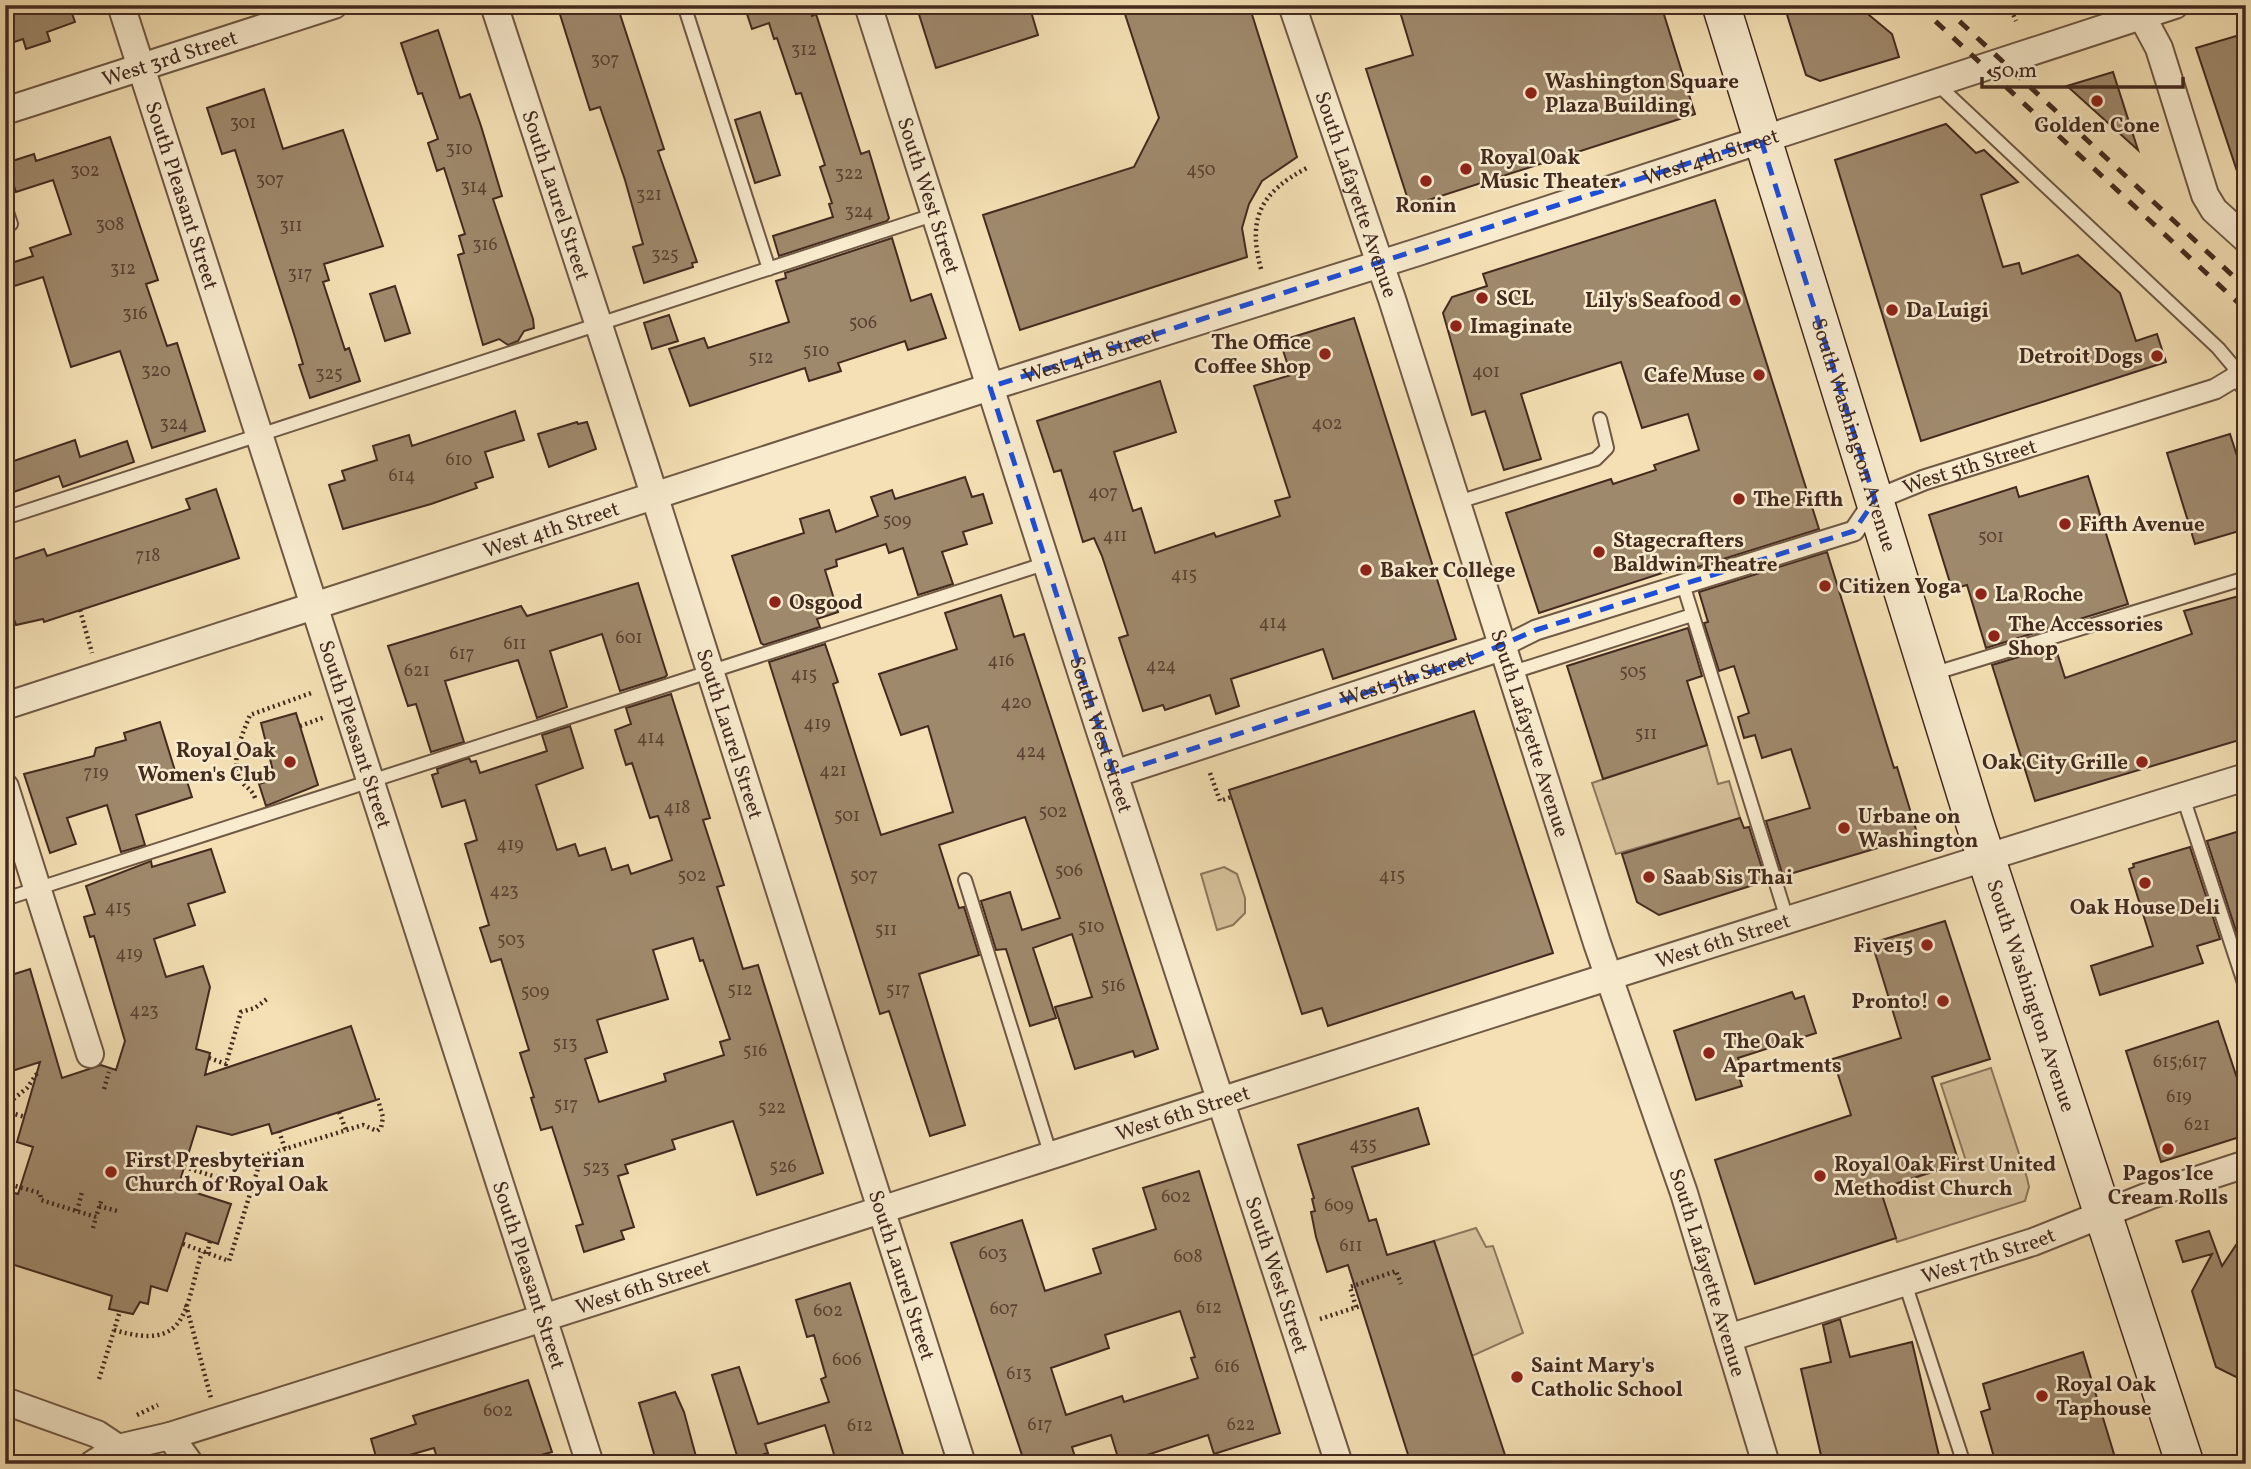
<svg xmlns="http://www.w3.org/2000/svg" width="2251" height="1469" viewBox="0 0 2251 1469" font-family="Vollkorn,serif">
<style>
.green{fill:#d6c19b;stroke:#8c765d;stroke-width:2}
.building{fill:#9f896c;stroke:#432a1f;stroke-width:2;fill-rule:evenodd}
.lines{fill:none;stroke-linecap:round;stroke-linejoin:round}
.service-casing{stroke:#6f5844;stroke-width:16}
.pedestrian-casing{stroke:#6f5844;stroke-width:23}
.minor-casing{stroke:#6f5844;stroke-width:30}
.secondary-casing{stroke:#432a1f;stroke-width:40}
.path{stroke:#432a1f;stroke-width:4.5;stroke-dasharray:2 3.5;stroke-linecap:butt}
.service{stroke:#f8ebce;stroke-width:12}
.pedestrian{stroke:#f8ebce;stroke-width:19}
.minor{stroke:#f8ebce;stroke-width:26}
.secondary{stroke:#f8ebce;stroke-width:37}
.rail{stroke:#432a1f;stroke-width:5;stroke-dasharray:12 12;stroke-linecap:butt}
.marked{fill:none;stroke:#1d4ed8;stroke-width:5;stroke-dasharray:14 9;stroke-linejoin:round}
.poi-dot{fill:#8f2418;stroke:#f8ebce;stroke-width:2.5}
.labels{text-anchor:middle;stroke-width:5;stroke-linejoin:round;paint-order:stroke}
.number-label{font-size:18px;fill:#5a4232}
.street-label{font-size:21px;fill:#432a1f;stroke:#f8ebce}
.poi-label{font-size:21px;font-weight:bold;fill:#432a1f;stroke:#f8ebce;text-anchor:start}
</style>
<rect width="100%" height="100%" fill="#f4e0b4"/>
<filter id="stains"><feTurbulence type="fractalNoise" baseFrequency=".00286" numOctaves="4"/><feColorMatrix values="0 0 0 0 .2 0 0 0 0 .09 0 0 0 0 .02 0 0 0 .5 -.17"/></filter>
<radialGradient id="worn" r=".72"><stop offset=".6" stop-color="#630" stop-opacity="0"/><stop offset="1" stop-color="#630" stop-opacity=".3"/></radialGradient>
<path class="green" d="M1707,745L1718,784L1729,781L1740,818L1616,854L1592,783Z
M1224,867L1237,874L1245,898V913L1233,925L1217,930L1201,874Z
M1991,1068L2027,1178L2029,1187L2025,1201L1897,1242L1880,1189L1966,1161L1941,1084Z
M1476,1228L1486,1247L1493,1246L1523,1333L1472,1356L1434,1241Z"/>
<path class="building" d="M5,5H69L75,22L47,32L50,41L26,49L23,39L5,45Z
M557,5H617L664,149L658,151L697,262L692,263L693,267L644,283L633,247L643,244L625,180L600,107L590,110Z
M744,5H810L812,16L816,14L861,154L869,151L889,218L887,221L779,256L773,236L833,217L829,204L832,203L820,167L825,165L801,93L796,94L777,38L774,39L769,23L752,29Z
M916,5H1029L1038,35L936,68Z
M1122,5H1249L1297,157L1262,181L1249,204L1242,228L1247,257L1020,330L983,215L1134,167L1159,118Z
M1398,5H1661L1695,114L1410,206L1366,69L1413,55Z
M1784,5H1857L1892,34L1899,57L1820,81L1806,75Z
M438,30L460,98L470,94L481,126L502,196L493,199L533,319L534,328L524,331L518,341L508,345L499,339L483,345L458,255L464,253L459,236L465,234L444,168L437,171L428,143L438,139L422,93L418,94L401,43Z
M2246,33V185L2242,186L2196,48Z
M2113,72L2138,150L2067,86Z
M264,89L283,149L343,130L383,246L324,264L329,280L323,282L345,350L349,348L360,381L310,398L299,365L303,364L295,337L235,150L222,154L207,108Z
M760,112L780,175L755,183L735,120Z
M1946,124L1976,153L1984,150L2018,182L1981,195L2003,267L2019,263L2022,274L2078,255L2120,293L2136,341L2157,334L2166,362L1921,441L1835,160Z
M110,137L158,280L146,284L167,346L177,343L205,431L152,448L120,351L71,367L43,277L5,289V265L33,256L30,248L71,234L53,180L16,192L6,163L34,154L36,161Z
M1715,200L1819,529L1691,569L1690,564L1539,613L1506,513L1611,479L1613,484L1656,470L1654,465L1699,450L1688,414L1642,428L1621,362L1521,394L1541,459L1504,470L1485,411L1472,415L1443,313L1452,297L1487,286L1483,274Z
M892,238L911,301L931,294L946,338L908,350L905,341L838,363L841,371L809,381L805,368L690,406L669,349L704,338L708,348L789,322L776,281L786,278L785,273Z
M395,286L410,333L385,341L370,294Z
M669,315L678,341L652,349L644,323Z
M1354,318L1456,639L1333,679L1323,649L1231,679L1239,706L1216,714L1210,695L1165,710L1163,705L1143,711L1119,638L1128,635L1102,556L1094,538L1083,542L1061,470L1054,472L1037,421L1160,381L1176,432L1114,452L1133,511L1141,508L1155,553L1214,533L1216,537L1280,516L1275,501L1290,497L1254,386L1291,375L1280,341Z
M515,411L524,440L485,452L493,477L475,483L477,488L431,504L343,529L329,485L345,480L342,471L377,460L373,446L409,435L412,446Z
M577,422L578,424L587,422L596,449L549,467L538,434Z
M2230,434L2246,484V529L2195,544L2167,453Z
M75,440L80,457L127,441L134,462L63,487L59,476L5,495V464Z
M2088,476L2128,604L1986,648L1967,585L1952,589L1929,515L2016,487L2019,497Z
M965,477L972,497L983,494L992,523L963,532L967,544L942,552L953,584L918,595L903,548L889,553L886,544L836,560L837,566L825,570L838,612L817,619L820,627L764,645L761,643L732,556L804,533L800,519L829,510L836,532L878,516L871,497L892,490L895,499Z
M216,489L239,558L44,622L43,619L16,625L5,594V562L44,549L47,556L190,509L186,499Z
M1827,552L1894,768L1897,767L1918,836L1783,876L1766,821L1810,808L1791,749L1762,758L1755,735L1744,738L1738,717L1749,713L1734,666L1719,671L1704,623L1708,622L1699,592Z
M638,583L667,675L665,677L620,691L602,634L550,651L567,707L537,718L518,660L445,681L464,742L431,752L416,704L408,706L388,646L521,606L527,616Z
M2246,594V738L2035,801L1992,665L2055,646L2065,678L2192,634L2184,611Z
M1001,595L1014,637L1024,634L1158,1049L1135,1057L1133,1051L1075,1069L1055,1007L1092,997L1072,934L1033,948L1056,1018L1030,1026L1006,949L996,950L981,901L1010,892L1022,930L1060,918L1025,817L939,845L959,908L964,907L979,955L919,974L965,1125L930,1136L889,1011L880,1014L769,662L825,644L838,682L833,684L881,835L953,812L928,726L901,735L879,674L957,649L945,613Z
M1688,628L1702,676L1687,681L1707,745L1603,779L1567,666Z
M671,694L710,818L703,820L724,885L717,887L743,969L758,965L823,1173L757,1195L733,1121L672,1140L675,1149L625,1165L628,1173L618,1176L634,1227L621,1231L624,1239L584,1252L576,1226L583,1224L552,1127L541,1130L531,1098L534,1097L520,1053L529,1050L501,959L491,962L480,928L489,925L465,844L477,840L465,800L442,807L432,775L438,773L437,769L469,758L471,762L476,761L480,773L547,751L542,735L570,726L583,768L536,785L557,850L575,844L579,856L605,848L612,870L628,865L631,874L672,860L658,816L650,818L632,763L626,765L615,730L631,724L626,708ZM693,938L700,961L703,960L730,1039L720,1042L724,1055L664,1074L666,1081L599,1102L585,1059L607,1052L597,1020L668,999L653,950Z
M1474,711L1553,953L1328,1026L1322,1008L1302,1014L1229,790Z
M296,713L318,785L266,806L259,784L275,779L261,723Z
M160,722L176,774L184,772L192,797L136,815L145,845L121,852L107,805L67,818L76,844L50,853L24,774L94,756L96,748L126,740L124,733Z
M1740,818L1744,828L1749,827L1766,881L1659,915L1637,902L1622,854Z
M2246,829V931L2237,934L2207,841Z
M2190,847L2220,939L2197,946L2203,963L2100,995L2091,966L2153,946L2129,869L2134,867L2133,864Z
M211,849L225,892L188,904L195,925L154,939L166,977L203,966L210,987L196,1049L210,1053L205,1075L351,1026L376,1100L272,1134L269,1124L232,1135L197,1126L178,1187L231,1204L218,1244L186,1233L167,1291L151,1286L148,1304L140,1302L133,1314L109,1309L112,1296L5,1262V1190L18,1194L33,1147L17,1142L40,1062L12,1071L5,1050V977L30,969L62,1078L101,1065L116,1070L125,1041L94,936L90,937L84,917L95,914L86,886L151,861L152,867Z
M1945,921L1990,1059L1932,1077L1959,1163L1880,1189L1896,1238L1755,1284L1715,1160L1851,1115L1833,1059L1901,1038L1872,943Z
M1792,992L1795,999L1804,996L1816,1033L1738,1058L1744,1075L1739,1077L1742,1086L1696,1100L1674,1031Z
M2218,1021L2239,1084L2246,1082V1135L2161,1162L2126,1051Z
M1418,1108L1429,1144L1352,1167L1369,1221L1376,1219L1387,1255L1434,1241L1508,1464H1411L1348,1265L1327,1272L1316,1237L1311,1212L1315,1211L1312,1199L1314,1198L1298,1145Z
M1199,1171L1280,1433L1214,1454L1208,1435L1147,1455L1150,1464H1120L1111,1435L1072,1447L1077,1464H1025L951,1243L1022,1220L1045,1291L1101,1273L1093,1249L1156,1229L1143,1188ZM1180,1311L1195,1357L1191,1358L1198,1378L1124,1402L1122,1396L1066,1415L1051,1368L1109,1348L1105,1335Z
M2246,1230V1382L2216,1367L2192,1291L2212,1254L2183,1262L2176,1241L2209,1231L2222,1266Z
M850,1283L906,1464H837L825,1425L765,1444L768,1453L739,1462L712,1375L739,1367L758,1424L829,1402L821,1379L826,1377L814,1335L807,1337L796,1300Z
M1840,1319L1850,1357L1912,1342L1941,1464H1823L1801,1369L1831,1362L1823,1325Z
M2083,1352L2117,1464H1996L1981,1412L1990,1409L1983,1384Z
M528,1380L552,1452L541,1455L544,1464H439L434,1448L378,1464L371,1439L416,1424L413,1416Z
M675,1392L684,1412L698,1464H657L639,1403Z"/>
<g class="lines">
<defs>
<path id="service" d="M684,5L769,269
M1936,83L2218,348L2240,374
M5,206L11,224
M1455,503L1596,459L1607,448L1600,419
M5,518L936,214
M1683,584L1788,922
M1510,673L1692,615
M1932,674L2246,578
M2183,797L2246,989
M965,880L1051,1156
M5,899L1047,563
M1905,1283L1964,1464"/>
<g id="pedestrian">
<path id="s1" d="M1502,647L1536,630L1854,531L1875,500L1924,480L2215,389L2240,374"/>
</g>
<g id="minor">
<path id="s2" d="M121,5L590,1464"/>
<path id="s3" d="M494,5L644,463L962,1464"/>
<path id="s4" d="M868,5L1099,728L1339,1464"/>
<path id="s5" d="M1292,5L1392,299L1597,943L1684,1193L1766,1464"/>
<path d="M2136,5L2159,48L2205,195L2214,210L2246,239"/>
<path id="s6" d="M5,111L334,5"/>
<path d="M2240,374L2246,381"/>
<path id="s7" d="M5,706L990,387L1418,252L2175,5"/>
<path id="s8" d="M1114,774L1502,647"/>
<path d="M5,787L90,1054"/>
<path id="s9" d="M1728,1338L2033,1242L2151,1195L2246,1164"/>
<path d="M5,1401L97,1434L118,1448"/>
<path d="M170,1436L190,1464"/>
<path id="s10" d="M93,1464L118,1448L170,1436C863,1219 1552,990 2246,777"/>
</g>
<g id="secondary">
<path id="s11" d="M1721,5L1975,824L2185,1464"/>
</g>
</defs>
<use href="#service" class="service-casing"/>
<use href="#pedestrian" class="pedestrian-casing"/>
<use href="#minor" class="minor-casing"/>
<use href="#secondary" class="secondary-casing"/>
<path class="path" d="M2009,5L2016,21
M1261,269C1247,218 1261,192 1307,168
M80,610L92,653
M300,726L325,717
M1210,773L1220,801L1231,797
M255,798C252,789 246,788 241,781C229,762 243,733 250,715L314,692
M209,1058L226,1064L241,1012L255,1008L267,999
M104,1089L109,1072
M5,1106L27,1088L38,1072
M5,1111L25,1117
M339,1112L346,1130
M279,1131L285,1149
M184,1167L252,1188
M5,1183L40,1193L41,1200L96,1217L102,1198
M99,1206L117,1211
M77,1211L82,1192
M93,1228L96,1217
M183,1244L229,1261L262,1156L363,1125L377,1131L381,1128L383,1117L377,1097
M207,1254L210,1241
M186,1305L211,1398
M1356,1307L1350,1287L1396,1271L1401,1284
M1320,1319L1360,1306
M114,1330C189,1352 184,1310 202,1252
M99,1379L120,1311
M137,1415L158,1405"/>
<use href="#service" class="service"/>
<use href="#pedestrian" class="pedestrian"/>
<use href="#minor" class="minor"/>
<use href="#secondary" class="secondary"/>
<path class="rail" d="M1918,5L2246,310
M1942,5L2246,288"/>
</g>
<path class="marked" d="M1761,140L1875,500L1854,531L1536,630L1464,661L1114,774L990,387Z"/>
<g class="poi-dot">
<circle cx="1531" cy="93" r="7"/>
<circle cx="2097" cy="101" r="7"/>
<circle cx="1466" cy="169" r="7"/>
<circle cx="1426" cy="181" r="7"/>
<circle cx="1482" cy="298" r="7"/>
<circle cx="1735" cy="300" r="7"/>
<circle cx="1892" cy="310" r="7"/>
<circle cx="1456" cy="326" r="7"/>
<circle cx="1325" cy="354" r="7"/>
<circle cx="2157" cy="356" r="7"/>
<circle cx="1759" cy="375" r="7"/>
<circle cx="1739" cy="499" r="7"/>
<circle cx="2065" cy="524" r="7"/>
<circle cx="1599" cy="552" r="7"/>
<circle cx="1366" cy="570" r="7"/>
<circle cx="1825" cy="586" r="7"/>
<circle cx="1981" cy="594" r="7"/>
<circle cx="775" cy="602" r="7"/>
<circle cx="1994" cy="636" r="7"/>
<circle cx="290" cy="762" r="7"/>
<circle cx="2142" cy="762" r="7"/>
<circle cx="1844" cy="828" r="7"/>
<circle cx="1649" cy="877" r="7"/>
<circle cx="2145" cy="883" r="7"/>
<circle cx="1927" cy="945" r="7"/>
<circle cx="1943" cy="1001" r="7"/>
<circle cx="1709" cy="1053" r="7"/>
<circle cx="2168" cy="1149" r="7"/>
<circle cx="111" cy="1172" r="7"/>
<circle cx="1820" cy="1176" r="7"/>
<circle cx="1517" cy="1377" r="7"/>
<circle cx="2042" cy="1396" r="7"/>
</g>
<g class="labels">
<g class="number-label">
<text x="804" y="55">312</text>
<text x="605" y="65">307</text>
<text x="243" y="128">301</text>
<text x="459" y="154">310</text>
<text x="1201" y="175">450</text>
<text x="85" y="176">302</text>
<text x="849" y="179">322</text>
<text x="270" y="185">307</text>
<text x="474" y="192">314</text>
<text x="649" y="200">321</text>
<text x="859" y="217">324</text>
<text x="110" y="230">308</text>
<text x="291" y="231">311</text>
<text x="485" y="250">316</text>
<text x="665" y="260">325</text>
<text x="123" y="274">312</text>
<text x="300" y="279">317</text>
<text x="135" y="319">316</text>
<text x="863" y="328">506</text>
<text x="816" y="356">510</text>
<text x="761" y="363">512</text>
<text x="156" y="376">320</text>
<text x="1486" y="377">401</text>
<text x="329" y="379">325</text>
<text x="174" y="429">324</text>
<text x="1327" y="429">402</text>
<text x="459" y="465">610</text>
<text x="402" y="481">614</text>
<text x="1103" y="498">407</text>
<text x="897" y="526">509</text>
<text x="1115" y="541">411</text>
<text x="1991" y="542">501</text>
<text x="148" y="561">718</text>
<text x="1184" y="580">415</text>
<text x="1273" y="628">414</text>
<text x="629" y="643">601</text>
<text x="515" y="649">611</text>
<text x="462" y="659">617</text>
<text x="1001" y="666">416</text>
<text x="1161" y="671">424</text>
<text x="417" y="676">621</text>
<text x="1633" y="677">505</text>
<text x="804" y="680">415</text>
<text x="1016" y="708">420</text>
<text x="817" y="729">419</text>
<text x="1646" y="739">511</text>
<text x="651" y="743">414</text>
<text x="1031" y="757">424</text>
<text x="833" y="776">421</text>
<text x="96" y="778">719</text>
<text x="677" y="813">418</text>
<text x="1053" y="817">502</text>
<text x="847" y="821">501</text>
<text x="510" y="850">419</text>
<text x="1069" y="876">506</text>
<text x="692" y="881">502</text>
<text x="864" y="881">507</text>
<text x="1392" y="881">415</text>
<text x="504" y="896">423</text>
<text x="118" y="913">415</text>
<text x="1091" y="932">510</text>
<text x="886" y="935">511</text>
<text x="511" y="945">503</text>
<text x="129" y="959">419</text>
<text x="1113" y="991">516</text>
<text x="740" y="995">512</text>
<text x="898" y="995">517</text>
<text x="535" y="997">509</text>
<text x="144" y="1016">423</text>
<text x="565" y="1049">513</text>
<text x="755" y="1056">516</text>
<text x="2180" y="1067">615;617</text>
<text x="2179" y="1102">619</text>
<text x="566" y="1110">517</text>
<text x="772" y="1113">522</text>
<text x="2197" y="1130">621</text>
<text x="1363" y="1150">435</text>
<text x="783" y="1172">526</text>
<text x="596" y="1173">523</text>
<text x="1176" y="1202">602</text>
<text x="1339" y="1211">609</text>
<text x="1351" y="1251">611</text>
<text x="993" y="1259">603</text>
<text x="1188" y="1262">608</text>
<text x="1209" y="1313">612</text>
<text x="1004" y="1314">607</text>
<text x="828" y="1316">602</text>
<text x="847" y="1365">606</text>
<text x="1227" y="1372">616</text>
<text x="1019" y="1379">613</text>
<text x="498" y="1416">602</text>
<text x="1040" y="1430">617</text>
<text x="1241" y="1430">622</text>
<text x="860" y="1431">612</text>
</g>
<g class="street-label">
<text dy="7" stroke="none"><textPath href="#s6" startOffset="173">West 3rd Street</textPath></text>
<text dy="7" stroke="none"><textPath href="#s7" startOffset="1792">West 4th Street</textPath></text>
<text dy="7" stroke="none"><textPath href="#s3" startOffset="200">South Laurel Street</textPath></text>
<text dy="7" stroke="none"><textPath href="#s5" startOffset="200">South Lafayette Avenue</textPath></text>
<text dy="7" stroke="none"><textPath href="#s2" startOffset="200">South Pleasant Street</textPath></text>
<text dy="7" stroke="none"><textPath href="#s4" startOffset="200">South West Street</textPath></text>
<text dy="7" stroke="none"><textPath href="#s7" startOffset="1141">West 4th Street</textPath></text>
<text dy="7" stroke="none"><textPath href="#s11" startOffset="450">South Washington Avenue</textPath></text>
<text dy="7" stroke="none"><textPath href="#s1" startOffset="509">West 5th Street</textPath></text>
<text dy="7" stroke="none"><textPath href="#s7" startOffset="574">West 4th Street</textPath></text>
<text dy="7" stroke="none"><textPath href="#s8" startOffset="308">West 5th Street</textPath></text>
<text dy="7" stroke="none"><textPath href="#s2" startOffset="766">South Pleasant Street</textPath></text>
<text dy="7" stroke="none"><textPath href="#s3" startOffset="766">South Laurel Street</textPath></text>
<text dy="7" stroke="none"><textPath href="#s5" startOffset="766">South Lafayette Avenue</textPath></text>
<text dy="7" stroke="none"><textPath href="#s4" startOffset="766">South West Street</textPath></text>
<text dy="7" stroke="none"><textPath href="#s10" startOffset="1713">West 6th Street</textPath></text>
<text dy="7" stroke="none"><textPath href="#s11" startOffset="1038">South Washington Avenue</textPath></text>
<text dy="7" stroke="none"><textPath href="#s10" startOffset="1146">West 6th Street</textPath></text>
<text dy="7" stroke="none"><textPath href="#s9" startOffset="273">West 7th Street</textPath></text>
<text dy="7" stroke="none"><textPath href="#s5" startOffset="1334">South Lafayette Avenue</textPath></text>
<text dy="7" stroke="none"><textPath href="#s2" startOffset="1334">South Pleasant Street</textPath></text>
<text dy="7" stroke="none"><textPath href="#s3" startOffset="1334">South Laurel Street</textPath></text>
<text dy="7" stroke="none"><textPath href="#s4" startOffset="1334">South West Street</textPath></text>
<text dy="7" stroke="none"><textPath href="#s10" startOffset="579">West 6th Street</textPath></text>
</g>
<g class="poi-label">
<text x="1545" y="88">Washington Square<tspan x="1545" dy="24">Plaza Building</tspan></text>
<text x="2097" y="132" text-anchor="middle">Golden Cone</text>
<text x="1480" y="164">Royal Oak<tspan x="1480" dy="24">Music Theater</tspan></text>
<text x="1426" y="212" text-anchor="middle">Ronin</text>
<text x="1496" y="305">SCL</text>
<text x="1721" y="307" text-anchor="end">Lily's Seafood</text>
<text x="1906" y="317">Da Luigi</text>
<text x="1470" y="333">Imaginate</text>
<text x="1311" y="349" text-anchor="end">The Office<tspan x="1311" dy="24">Coffee Shop</tspan></text>
<text x="2143" y="363" text-anchor="end">Detroit Dogs</text>
<text x="1745" y="382" text-anchor="end">Cafe Muse</text>
<text x="1753" y="506">The Fifth</text>
<text x="2079" y="531">Fifth Avenue</text>
<text x="1613" y="547">Stagecrafters<tspan x="1613" dy="24">Baldwin Theatre</tspan></text>
<text x="1380" y="577">Baker College</text>
<text x="1839" y="593">Citizen Yoga</text>
<text x="1995" y="601">La Roche</text>
<text x="789" y="609">Osgood</text>
<text x="2008" y="631">The Accessories<tspan x="2008" dy="24">Shop</tspan></text>
<text x="276" y="757" text-anchor="end">Royal Oak<tspan x="276" dy="24">Women's Club</tspan></text>
<text x="2128" y="769" text-anchor="end">Oak City Grille</text>
<text x="1858" y="823">Urbane on<tspan x="1858" dy="24">Washington</tspan></text>
<text x="1663" y="884">Saab Sis Thai</text>
<text x="2145" y="914" text-anchor="middle">Oak House Deli</text>
<text x="1913" y="952" text-anchor="end">Five15</text>
<text x="1929" y="1008" text-anchor="end">Pronto!</text>
<text x="1723" y="1048">The Oak<tspan x="1723" dy="24">Apartments</tspan></text>
<text x="125" y="1167">First Presbyterian<tspan x="125" dy="24">Church of Royal Oak</tspan></text>
<text x="1834" y="1171">Royal Oak First United<tspan x="1834" dy="24">Methodist Church</tspan></text>
<text x="2168" y="1180" text-anchor="middle">Pagos Ice<tspan x="2168" dy="24">Cream Rolls</tspan></text>
<text x="1531" y="1372">Saint Mary's<tspan x="1531" dy="24">Catholic School</tspan></text>
<text x="2056" y="1391">Royal Oak<tspan x="2056" dy="24">Taphouse</tspan></text>
</g>
</g>
<rect width="2251" height="1469" fill="none" stroke="#f4e0b4" stroke-width="28"/>
<rect x="7" y="7" width="2237" height="1455" fill="none" stroke="#432a1f" stroke-width="3.5"/>
<rect x="14" y="14" width="2223" height="1441" fill="none" stroke="#432a1f" stroke-width="2"/>
<path d="M1982 77v10h201v-10" fill="none" stroke="#432a1f" stroke-width="3.5"/>
<text x="1992" y="77" font-size="21" fill="#432a1f" stroke="#f8ebce" stroke-width="5" paint-order="stroke">50 m</text>
<rect width="100%" height="100%" filter="url(#stains)"/>
<rect width="100%" height="100%" fill="url(#worn)"/>
</svg>
